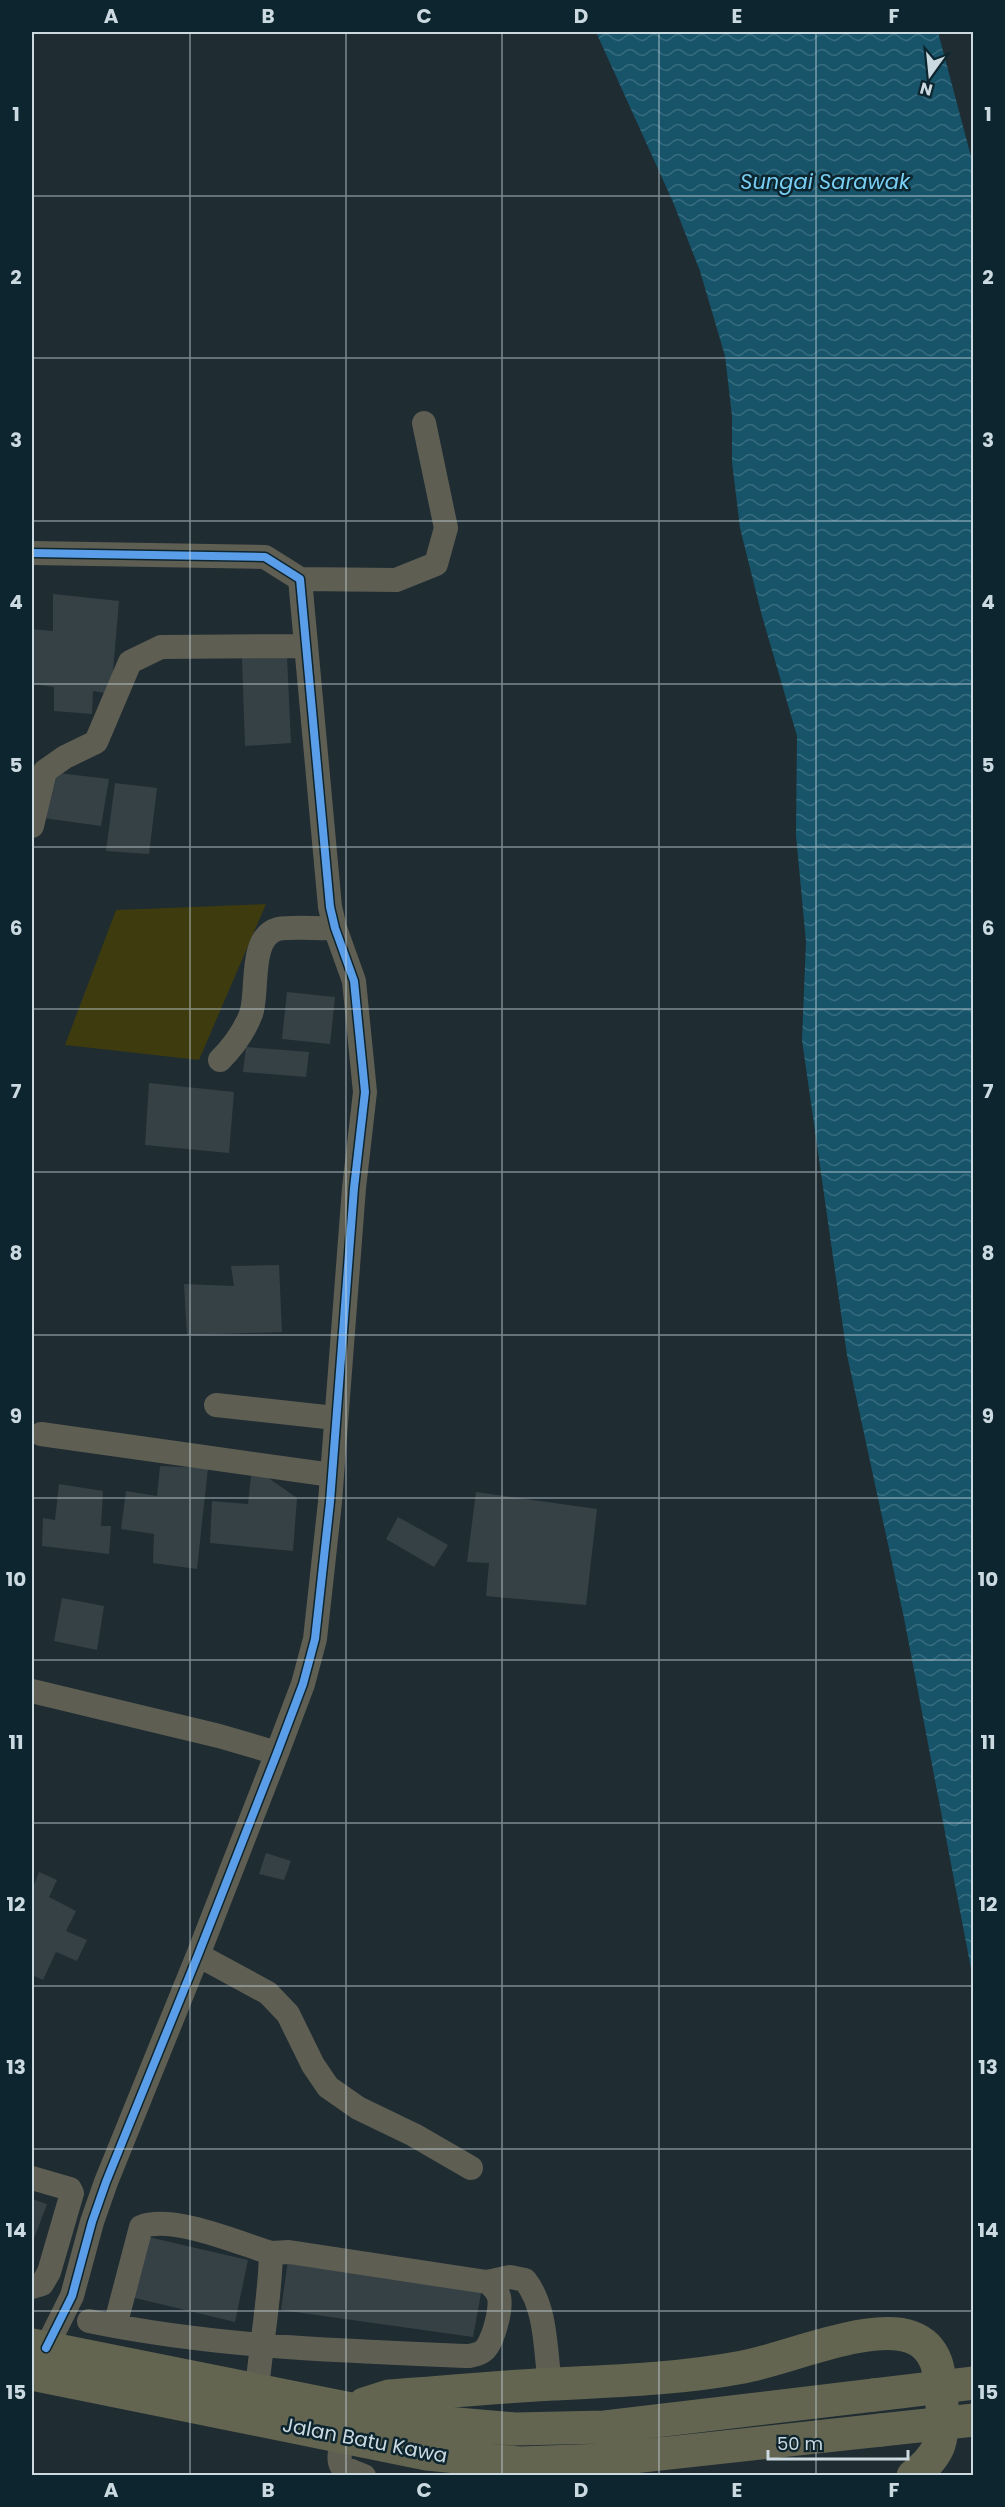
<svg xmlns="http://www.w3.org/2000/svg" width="1005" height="2507" viewBox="0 0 1005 2507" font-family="Poppins,sans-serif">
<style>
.green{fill:#3e3b0f}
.water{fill:url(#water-waves)}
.building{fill:#364146}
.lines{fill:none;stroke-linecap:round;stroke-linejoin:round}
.minor{stroke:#5e5e53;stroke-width:24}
.highway{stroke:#646551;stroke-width:33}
.highway-bridge{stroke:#646551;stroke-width:33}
.cycleway-casing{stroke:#0d252f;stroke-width:11}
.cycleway{stroke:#5a9eea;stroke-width:8}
.grid{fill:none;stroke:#cbd9e0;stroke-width:1.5;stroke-opacity:0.55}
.labels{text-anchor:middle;stroke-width:5;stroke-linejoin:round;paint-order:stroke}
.street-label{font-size:20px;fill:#cbd9e0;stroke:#0d252f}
.water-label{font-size:21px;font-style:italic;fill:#78cff3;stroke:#0d252f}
.neatline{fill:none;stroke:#cbd9e0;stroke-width:2}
.grid-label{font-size:20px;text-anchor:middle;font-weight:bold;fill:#cbd9e0}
</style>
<defs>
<pattern id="water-waves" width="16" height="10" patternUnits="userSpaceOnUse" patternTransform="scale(1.5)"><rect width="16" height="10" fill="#17546a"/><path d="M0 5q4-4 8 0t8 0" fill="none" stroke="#376c7f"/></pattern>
</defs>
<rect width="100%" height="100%" fill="#1f2c32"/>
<path class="green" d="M266,904L199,1060L65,1045L116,910Z"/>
<path class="water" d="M596,32H938L973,164V1979L904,1618L847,1355L802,1040L806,942L796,835L797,736L762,616L740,528L732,462V416L725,356L700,271L673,202Z"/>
<path class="building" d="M53,594L119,601L111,694L93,691L92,714L54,711V687L32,684V629L53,631Z
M287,656L291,743L245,746L242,658Z
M50,772L109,779L101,826L43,818Z
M115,783L157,788L149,854L106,851Z
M287,992L335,997L330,1044L282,1039Z
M246,1047L309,1052L306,1077L243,1072Z
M149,1083L234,1092L229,1153L145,1145Z
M279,1265L282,1332L187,1335L184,1284L234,1286L231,1266Z
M160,1466L208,1468L197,1569L153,1563L154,1534L121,1529L126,1491L157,1496Z
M251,1476L267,1477L297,1498L293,1551L210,1543L212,1501L248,1504Z
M59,1484L103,1491L101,1526H111L109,1554L42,1546L43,1518L55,1520Z
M476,1492L597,1509L586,1605L486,1596L489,1563L467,1562Z
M398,1517L448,1545L434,1567L386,1539Z
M62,1598L104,1606L97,1650L54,1641Z
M266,1853L291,1861L284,1880L259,1874Z
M39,1872L57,1880L49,1897L76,1911L66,1931L87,1940L77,1961L56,1952L43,1980L32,1975V1890Z
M32,2199L47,2204L32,2244Z
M144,2236L248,2260L235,2322L131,2297Z
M288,2260L482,2288L473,2337L281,2310Z"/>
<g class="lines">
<path class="minor" d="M32,553L265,557L300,579L330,907L335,928L354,981L365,1092L354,1188L330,1502L315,1639L303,1684L277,1753L198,1955L106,2182L92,2222L72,2296L46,2348
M300,579L396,580L436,564L446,528L424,423
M32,826L45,771L65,757L96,742L130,662L161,647L306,646
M220,1060C234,1046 244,1032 251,1014C259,992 248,937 278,929C293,926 319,929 335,928
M216,1405L335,1418
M41,1434L332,1475
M32,1691L219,1736L277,1753
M198,1955L268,1993L288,2014L313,2065L328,2087L358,2108L414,2135L471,2168
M32,2178L70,2189L72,2193L49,2272L42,2284L32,2287
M487,2282L510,2277L525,2280C547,2308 545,2350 550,2384
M89,2321C215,2347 341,2351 469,2356C473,2355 480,2354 483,2351C493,2344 502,2308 499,2297C497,2290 492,2286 487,2282L289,2252L271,2253C270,2299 261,2344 257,2390
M115,2326L141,2227C171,2214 239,2243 271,2253
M345,2436C342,2446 336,2457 342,2467L364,2476"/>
<path class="highway" d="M32,2345L351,2409L434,2422L515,2429L605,2427L874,2395
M32,2374L427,2454L519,2463L605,2460L881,2430
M364,2404L389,2396C444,2392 498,2387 553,2384C616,2381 680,2379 743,2367C787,2359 870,2322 911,2337C941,2348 940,2378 942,2405C944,2440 941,2454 913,2476"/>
<path class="highway-bridge" d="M874,2395L974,2383
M881,2430L974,2420"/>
<defs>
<path id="cycleway" d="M32,553L265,557L300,579L330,907L335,928L354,981L365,1092L354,1188L330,1502L315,1639L303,1684L277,1753L198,1955L106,2182L92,2222L72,2296L46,2348"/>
</defs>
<use href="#cycleway" class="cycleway-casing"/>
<use href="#cycleway" class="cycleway"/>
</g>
<path class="grid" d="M190,32V2476M346,32V2476M502,32V2476M659,32V2476M816,32V2476M32,196H974M32,358H974M32,521H974M32,684H974M32,847H974M32,1009H974M32,1172H974M32,1335H974M32,1498H974M32,1660H974M32,1823H974M32,1986H974M32,2149H974M32,2311H974"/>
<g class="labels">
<g class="street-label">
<text transform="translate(365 2440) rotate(11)" y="7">Jalan Batu Kawa</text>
</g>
<g class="water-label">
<text x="825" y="189">Sungai Sarawak</text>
</g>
</g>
<rect width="1005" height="2507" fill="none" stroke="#0d252f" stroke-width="66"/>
<g transform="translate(930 75) rotate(195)" stroke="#0d252f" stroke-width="4.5" paint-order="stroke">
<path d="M0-4.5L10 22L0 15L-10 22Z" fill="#cbd9e0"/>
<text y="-9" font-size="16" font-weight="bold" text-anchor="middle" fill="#cbd9e0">N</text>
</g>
<path d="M768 2450v9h140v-9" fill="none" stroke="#cbd9e0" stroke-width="3"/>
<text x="777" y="2450" font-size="18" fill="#cbd9e0" stroke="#0d252f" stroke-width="4.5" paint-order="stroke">50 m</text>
<rect x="33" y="33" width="939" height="2441" class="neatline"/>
<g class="grid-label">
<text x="111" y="23">A</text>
<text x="268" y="23">B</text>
<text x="424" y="23">C</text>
<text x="581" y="23">D</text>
<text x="737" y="23">E</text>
<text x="894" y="23">F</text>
<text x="16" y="121">1</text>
<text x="988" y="121">1</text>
<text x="16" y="284">2</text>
<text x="988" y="284">2</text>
<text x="16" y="447">3</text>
<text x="988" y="447">3</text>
<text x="16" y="609">4</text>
<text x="988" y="609">4</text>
<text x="16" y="772">5</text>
<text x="988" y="772">5</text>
<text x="16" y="935">6</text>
<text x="988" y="935">6</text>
<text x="16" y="1098">7</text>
<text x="988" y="1098">7</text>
<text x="16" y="1260">8</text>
<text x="988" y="1260">8</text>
<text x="16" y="1423">9</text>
<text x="988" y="1423">9</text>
<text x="16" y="1586">10</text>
<text x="988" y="1586">10</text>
<text x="16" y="1749">11</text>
<text x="988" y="1749">11</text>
<text x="16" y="1911">12</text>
<text x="988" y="1911">12</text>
<text x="16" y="2074">13</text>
<text x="988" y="2074">13</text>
<text x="16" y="2237">14</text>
<text x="988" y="2237">14</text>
<text x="16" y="2399">15</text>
<text x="988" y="2399">15</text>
<text x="111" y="2497">A</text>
<text x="268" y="2497">B</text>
<text x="424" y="2497">C</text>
<text x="581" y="2497">D</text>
<text x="737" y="2497">E</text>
<text x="894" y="2497">F</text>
</g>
</svg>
